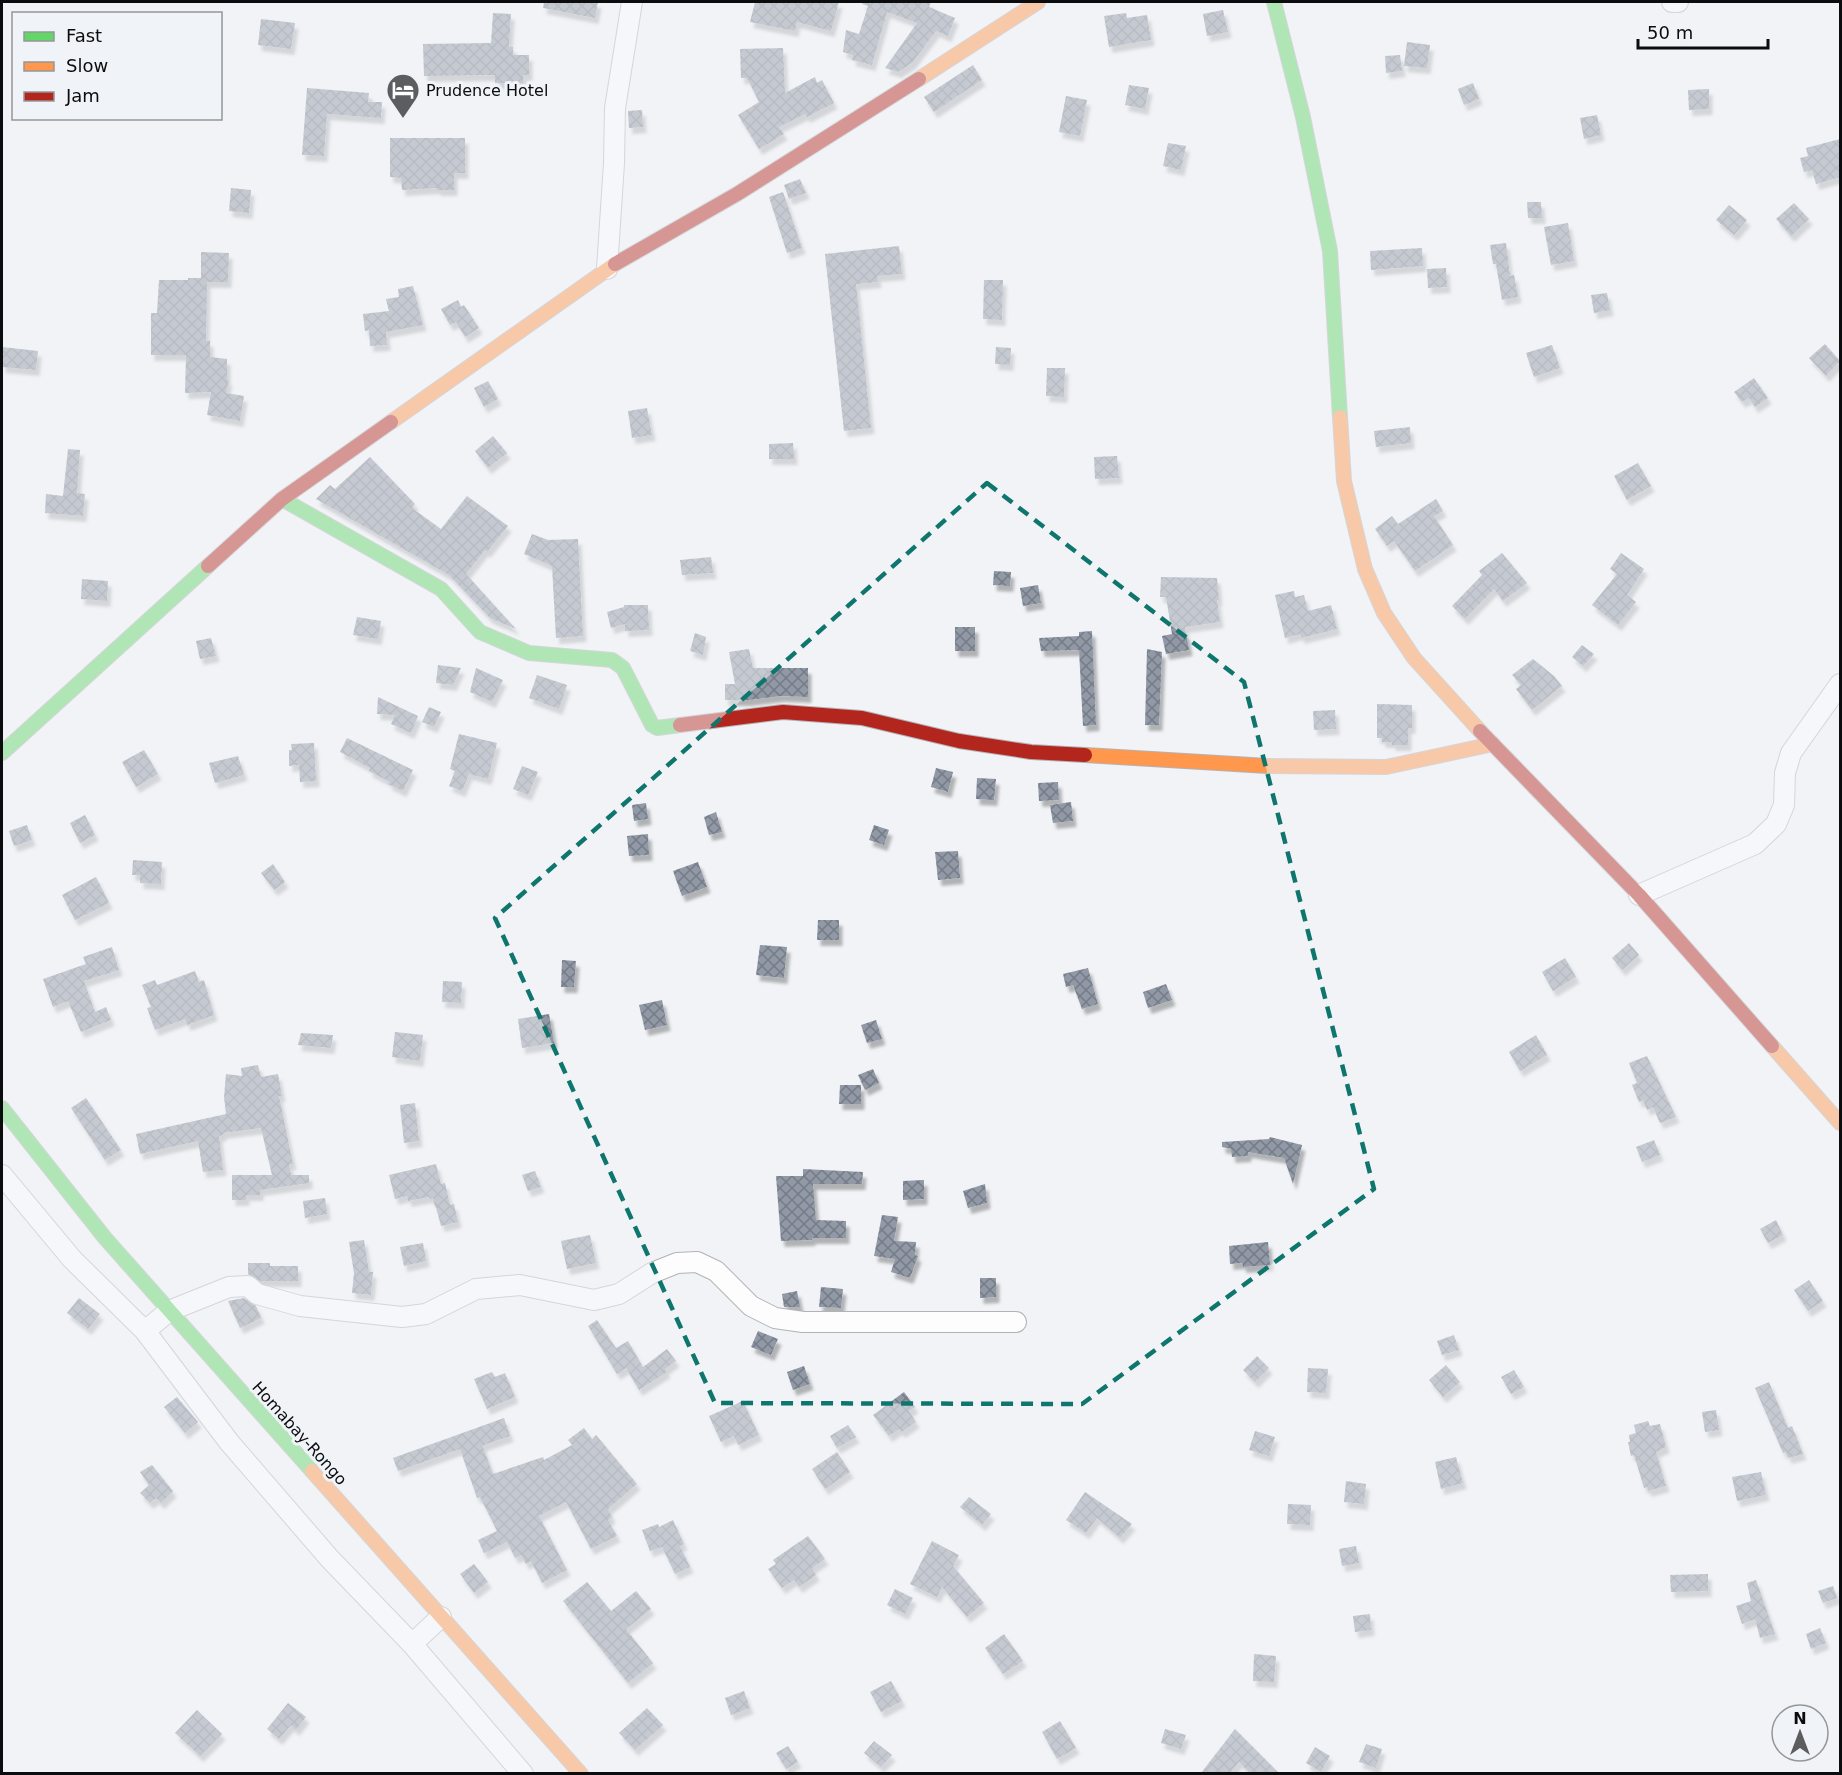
<svg xmlns="http://www.w3.org/2000/svg" width="1842" height="1775" viewBox="0 0 1842 1775" font-family="'DejaVu Sans',sans-serif">
<style>
.building{fill:url(#building-cross-hatch);filter:url(#shadow)}
.lines{fill:none;stroke-linecap:round;stroke-linejoin:round}
.street-casing{stroke:#b2b3b6;stroke-width:22}
.fast-casing{stroke:#b2b3b6;stroke-width:16}
.slow-casing{stroke:#b2b3b6;stroke-width:16}
.jam-casing{stroke:#b2b3b6;stroke-width:16}
.street{stroke:#fdfdfe;stroke-width:20}
.fast{stroke:#63d668;stroke-width:14}
.slow{stroke:#ff974d;stroke-width:14}
.jam{stroke:#b3261e;stroke-width:14}
.marked{fill:none;stroke:#0f766e;stroke-width:4.5;stroke-dasharray:12 8;stroke-linejoin:round}
.labels{text-anchor:middle;stroke-width:6;stroke-linejoin:round;paint-order:stroke}
.poi-label{font-size:16px;fill:#0b0c0d;stroke:#f0f3f7;text-anchor:start}
.street-label{font-size:16px;fill:#0b0c0d;stroke:#f0f3f7}
</style>
<defs>
<pattern id="building-cross-hatch" width="8" height="8" patternUnits="userSpaceOnUse" patternTransform="scale(1.5)"><rect width="8" height="8" fill="#9199a7"/><path d="M0 0l8 8M0 8l8-8" fill="none" stroke="#757b86"/></pattern>
<filter id="shadow"><feDropShadow dx="3.5" dy="6" stdDeviation="1.5" flood-color="#0004"/></filter>
</defs>
<rect width="100%" height="100%" fill="#f1f3f6"/>
<path class="building" d="M544,2H598L595,18L543,8Z
M755,2H839L831,31L797,22L795,31L750,22Z
M863,2H931L929,7L955,18L948,36L936,31L912,63L898,72L885,68L917,23L887,12L872,65L852,60L853,55L843,52L846,30L859,34L868,6L862,4Z
M1223,10L1228,32L1207,36L1203,14Z
M493,13L511,14L509,47H513V55H529V75H523V83H495V75L424,76L423,44L491,43Z
M1126,13L1127,18L1147,15L1151,40L1109,47L1104,16Z
M261,19L295,23L291,49L258,45Z
M1407,42L1430,45L1427,68L1404,66Z
M783,48L785,93L815,77L817,83L822,80L834,103L807,117L805,114L779,127L784,134L759,149L738,115L759,102L747,78H741L740,49Z
M1400,55L1402,71L1386,73L1385,56Z
M973,65L982,80L934,112L924,97Z
M1473,83L1479,99L1464,105L1458,89Z
M1129,85L1149,88L1145,109L1125,105Z
M307,88L369,93L368,102H382L381,118L327,114L324,156L302,155Z
M1709,89V109L1689,110L1688,90Z
M1066,96L1087,100L1080,136L1059,132Z
M642,110L643,127L629,128L628,111Z
M1597,115L1601,135L1584,139L1580,118Z
M390,138H465V173H454V190H437V188L402,190L401,178L390,177Z
M1840,139V177L1816,184L1812,170L1804,172L1800,158L1808,156L1806,148Z
M1168,143L1186,146L1181,170L1163,166Z
M800,179L806,193L789,199L784,185Z
M231,188L251,190L249,213L229,211Z
M783,192L802,248L787,253L769,197Z
M1527,202H1541L1542,218H1528Z
M1794,203L1809,219L1791,236L1776,219Z
M1729,205L1747,220L1734,235L1716,220Z
M1568,223L1574,261L1551,265L1544,227Z
M1506,243L1510,276L1514,275L1518,297L1502,300L1496,264H1493L1490,245Z
M899,246L902,274L877,276L878,282L856,284L871,428L844,431L825,254Z
M1422,248L1423,266L1371,270L1370,251Z
M201,252L229,253L228,282H207L206,341H210V357L227,359V380H229L226,393L244,396L240,421L207,415L211,392L185,393L186,355H151V313H157L159,280H188V278H201Z
M1446,268L1447,287L1428,288L1427,269Z
M984,280H1003L1002,320L983,319Z
M413,286L423,325L386,332L387,345L370,346L369,330L365,331L363,314L389,311L386,299L399,297L398,289Z
M1607,293L1610,310L1594,313L1591,295Z
M458,300L461,307L464,305L479,328L465,337L456,322L450,325L441,309Z
M1825,344L1840,361L1826,376L1809,358Z
M1552,345L1560,368L1534,377L1526,353Z
M2,347L38,351L36,370L2,367Z
M996,347L1011,348L1010,365L995,364Z
M1047,368H1065L1064,397L1046,396Z
M1754,378L1768,398L1755,407L1749,398L1742,402L1734,392Z
M488,381L498,399L484,407L474,388Z
M647,408L652,435L632,438L628,411Z
M1410,427L1411,443L1376,447L1374,431Z
M493,436L507,453L488,468L475,451Z
M793,443L794,459H769V444Z
M68,449L80,450L77,493L85,494L83,516L45,513L46,494L63,496Z
M1117,456L1119,478L1095,479L1094,457Z
M370,457L415,504L412,508L441,529L467,496L508,526L487,552L485,550L466,574L516,629L490,618L449,575L316,499L330,485L335,489Z
M1638,463L1651,486L1627,500L1614,476Z
M1436,499L1443,511L1434,516L1453,545L1415,571L1394,541L1387,546L1375,529L1392,516L1398,524Z
M532,534L548,540L578,539L583,636L556,638L552,566L524,554Z
M1502,553L1527,583L1503,601L1494,589L1465,619L1452,606L1482,575L1479,571Z
M1621,553L1644,569L1627,595L1636,602L1618,625L1592,605L1617,574L1610,569Z
M711,557L713,573L682,575L680,560Z
M994,571L1011,572L1010,586L993,585Z
M1161,577L1217,578L1219,600H1217L1220,622L1185,627L1189,650L1166,654L1162,636L1172,634L1166,597H1160Z
M82,579L108,581L107,601L81,599Z
M1038,585L1041,603L1023,606L1020,588Z
M1294,591L1295,597L1304,595L1308,611L1331,605L1337,629L1301,638L1300,634L1285,638L1275,595Z
M624,605H648L649,630L625,631V624L611,628L607,612L624,607Z
M357,617L381,621L378,639L353,635Z
M955,627H975V651H955Z
M1092,631L1096,725L1083,726L1079,650L1041,651L1039,638L1079,636V632Z
M695,633L706,637L703,655L690,651Z
M211,638L216,656L200,659L196,641Z
M1582,645L1594,654L1583,666L1572,657Z
M749,649L753,668H808V697L781,696L748,700H725V684H735L729,652Z
M1147,649L1162,652L1159,725H1145Z
M1533,659L1554,676L1562,686L1532,710L1516,689L1521,685L1512,675Z
M438,665L461,668L453,685L436,683Z
M476,668L503,680L492,702L470,692Z
M537,675L567,685L559,709L529,698Z
M378,697L418,716L411,733L391,724L395,715L377,714Z
M1377,704L1412,705V728H1408V745H1392V742H1382V738H1377Z
M429,707L441,712L434,727L422,722Z
M1335,710L1336,729L1314,730L1313,711Z
M459,734L497,743L488,779L469,774L462,791L449,786L455,771L450,769Z
M347,738L413,770L403,791L388,784L390,782L369,771L370,768L340,752Z
M314,743L316,781L300,782L299,765L289,766V750H292L291,744Z
M144,750L158,774L136,787L122,762Z
M238,756L244,775L215,783L209,763Z
M522,766L538,772L528,795L513,789Z
M936,768L953,772L948,792L931,787Z
M977,778L996,779L994,800L976,799Z
M1058,782L1059,800L1039,801L1038,783Z
M1071,802L1073,821L1053,823L1050,805Z
M646,803L648,819L634,821L632,805Z
M716,812L722,832L709,835L704,817Z
M85,815L95,835L80,843L70,823Z
M27,825L32,840L14,846L9,831Z
M874,825L889,830L884,845L869,840Z
M648,834L649,855L629,856L627,836Z
M958,851L960,878L938,880L935,852Z
M133,860L162,862L161,884L140,883V875H132Z
M698,862L707,887L682,896L673,871Z
M273,864L285,882L274,890L261,873Z
M96,877L109,903L75,920L62,895Z
M818,920H839V940H817Z
M1629,943L1639,955L1622,970L1612,958Z
M760,945L787,947L784,978L756,975Z
M112,947L119,970L84,981L95,1012L106,1007L111,1020L81,1032L68,1001L53,1007L43,979L86,964L83,957Z
M1565,958L1576,977L1553,991L1542,972Z
M562,960L576,961L574,987H561Z
M1088,968L1098,1004L1082,1009L1073,985L1066,987L1063,974Z
M195,971L199,982L204,980L214,1015L187,1025L185,1019L155,1030L147,1008L151,1007L142,985L155,980L157,985Z
M443,981L462,982L461,1003L442,1002Z
M1166,984L1172,1000L1148,1008L1143,992Z
M662,1000L667,1025L645,1030L639,1005Z
M549,1014L554,1043L522,1048L518,1019Z
M876,1020L882,1039L867,1043L861,1025Z
M395,1032L423,1035L420,1061L392,1057Z
M301,1033L333,1035L331,1048L298,1045Z
M1536,1035L1547,1055L1520,1071L1509,1052Z
M1647,1056L1676,1117L1660,1123L1653,1107L1647,1110L1643,1100L1639,1102L1632,1085L1637,1083L1629,1063Z
M258,1065L261,1077L278,1074L282,1096H279L293,1164H289L291,1175H309V1183L260,1190V1195H246V1200H232V1175H272L261,1128L223,1133V1135L219,1136L223,1170L203,1172L198,1141L140,1154L136,1134L226,1114L224,1097L226,1074L242,1076L241,1068Z
M873,1069L879,1083L865,1090L858,1075Z
M840,1085H861V1104H839Z
M86,1098L121,1150L105,1160L71,1108Z
M415,1103L419,1141L404,1143L400,1105Z
M1270,1137L1302,1145L1293,1184L1284,1158L1248,1152V1156L1232,1157L1231,1149L1222,1147V1142L1269,1139Z
M1654,1140L1660,1155L1642,1162L1636,1147Z
M436,1164L441,1184L445,1183L450,1205L454,1204L458,1222L441,1226L436,1207H435L433,1198L430,1199L429,1197L408,1201L407,1196L395,1199L389,1175Z
M803,1169L863,1172L862,1184H813L816,1220L846,1221V1238H812V1240L781,1241L776,1176H803Z
M535,1171L541,1187L528,1191L522,1175Z
M924,1180V1199L903,1200V1181Z
M985,1184L987,1203L968,1208L963,1191Z
M325,1198L327,1214L305,1218L303,1201Z
M882,1215L898,1217L894,1241L916,1242L915,1255L918,1256L910,1278L891,1272L895,1259L874,1256Z
M1776,1220L1783,1235L1768,1243L1760,1229Z
M590,1235L596,1263L567,1269L561,1241Z
M364,1240L369,1272H373L371,1295L352,1293L354,1273L349,1242Z
M1268,1242L1270,1265L1243,1267L1242,1263L1230,1264L1229,1246Z
M423,1243L426,1261L404,1266L400,1247Z
M248,1263H270V1266H298V1281H260L248,1274Z
M980,1278H996V1297L980,1298Z
M1809,1280L1823,1301L1808,1311L1794,1290Z
M821,1287L843,1289L841,1308L819,1307Z
M797,1291L800,1307H784L782,1294Z
M79,1298L100,1314L88,1329L67,1313Z
M244,1298L256,1306L261,1318L240,1328L228,1301Z
M597,1320L616,1348L628,1341L643,1367L667,1349L676,1361L665,1369L667,1372L639,1390L626,1368L617,1374L588,1326Z
M758,1331L778,1339L771,1355L751,1347Z
M1454,1335L1459,1350L1442,1355L1437,1341Z
M1257,1356L1269,1368L1255,1382L1243,1370Z
M1446,1365L1460,1382L1443,1397L1429,1380Z
M804,1366L810,1384L793,1390L787,1372Z
M1308,1368L1328,1369L1326,1393L1307,1392Z
M1514,1370L1524,1387L1511,1394L1501,1377Z
M492,1372L495,1377L505,1373L515,1397L487,1409L474,1379Z
M1769,1382L1788,1428L1792,1426L1803,1454L1788,1458L1786,1452L1783,1453L1755,1388Z
M904,1392L915,1407L909,1411L916,1422L902,1432L899,1429L889,1436L873,1415Z
M177,1397L198,1422L185,1433L164,1407Z
M743,1401L759,1435L738,1445L734,1436L721,1442L709,1416Z
M1716,1410L1719,1430L1705,1432L1702,1412Z
M504,1418L510,1436L484,1445L483,1447L493,1474L543,1457L544,1460L572,1445L568,1440L584,1428L592,1439L596,1435L637,1484L608,1509L612,1517L608,1520L617,1536L591,1549L566,1502L539,1516L567,1570L542,1583L531,1561L526,1564L521,1555L515,1558L507,1542L484,1553L478,1540L497,1531L480,1497L477,1498L460,1449L398,1471L393,1458Z
M1648,1421L1650,1426L1660,1424L1666,1447L1656,1452L1666,1486L1648,1491L1647,1487L1644,1488L1634,1455L1631,1456L1628,1442H1630L1629,1435L1636,1433L1634,1425Z
M848,1425L856,1437L837,1448L830,1436Z
M1255,1431L1275,1437L1269,1456L1249,1450Z
M837,1452L850,1472L825,1489L812,1469Z
M1456,1457L1463,1483L1441,1489L1435,1462Z
M152,1465L173,1491L161,1503L156,1498L150,1503L140,1493L149,1485L140,1472Z
M1761,1472L1766,1495L1737,1501L1732,1477Z
M1346,1481L1366,1484L1364,1504L1344,1502Z
M1085,1492L1132,1524L1120,1538L1097,1518L1086,1533L1066,1520Z
M969,1497L991,1514L982,1525L960,1507Z
M1288,1504L1311,1505L1310,1525L1287,1524Z
M673,1520L684,1544L680,1546L690,1567L675,1574L662,1547L650,1551L642,1530L658,1524L659,1527Z
M808,1536L825,1559L812,1568L816,1575L799,1587L794,1580L782,1588L768,1569L776,1564L773,1560Z
M932,1541L959,1555L953,1566L984,1603L967,1617L942,1587L937,1597L910,1584Z
M1356,1546L1359,1563L1342,1566L1339,1549Z
M474,1564L488,1582L474,1593L460,1574Z
M1708,1574V1591L1671,1592L1670,1575Z
M1756,1580L1775,1634L1760,1638L1755,1619L1742,1624L1736,1606L1751,1601L1747,1583Z
M587,1582L611,1611L636,1591L651,1609L626,1629L653,1663L628,1683L563,1601Z
M1833,1586L1837,1598L1823,1603L1818,1591Z
M895,1589L913,1598L905,1614L887,1605Z
M1370,1614L1371,1630L1355,1632L1353,1616Z
M1820,1628L1826,1643L1811,1649L1806,1634Z
M1004,1634L1023,1661L1003,1674L985,1648Z
M1254,1654L1276,1656L1274,1682L1253,1681Z
M891,1681L902,1701L881,1712L870,1692Z
M744,1691L750,1708L731,1715L725,1698Z
M288,1703L306,1717L296,1730L291,1725L279,1739L267,1729Z
M647,1708L663,1725L635,1750L619,1733Z
M197,1710L222,1734L200,1756L175,1733Z
M1060,1721L1076,1748L1057,1759L1042,1732Z
M1165,1729L1186,1735L1181,1749L1161,1743Z
M1235,1729L1279,1773H1250L1239,1762L1230,1773H1201Z
M874,1741L892,1755L881,1767L864,1753Z
M1366,1744L1382,1749L1376,1768L1359,1762Z
M788,1746L798,1762L786,1769L776,1753Z
M1315,1747L1330,1756L1321,1772L1306,1763Z"/>
<g class="lines">
<defs>
<path id="street" d="M1672,2H1678
M607,269L614,163L615,108L632,2
M1639,895L1755,844L1776,824L1784,805L1785,773L1791,753L1840,684
M2,1175L72,1259L145,1331L229,1442L330,1559L412,1644L523,1774
M145,1331L169,1311L229,1287L248,1286L257,1294L300,1306L402,1317L426,1314L476,1289L520,1285L594,1300L619,1294L652,1273L677,1263L697,1262L716,1271L751,1306L775,1318L803,1322H1016
M412,1644L441,1617"/>
<path id="fast" d="M1274,2L1303,117L1330,251L1340,417
M282,499L441,589L480,632L529,653L612,660L623,668L652,725L657,728L680,725
M2,753L208,566
M2,1108L105,1238L312,1471"/>
<path id="slow" d="M919,79L1038,2
M1340,417L1344,481L1365,569L1384,613L1414,658L1480,731
M391,422L615,264
M1085,755L1268,766L1386,767L1493,744
M1772,1046L1840,1123
M312,1471L581,1774"/>
<path id="jam" d="M615,264L737,194L919,79
M208,566L282,499L391,422
M680,725L783,712L862,718L959,741L1031,752L1085,755
M1480,731L1639,895L1772,1046"/>
</defs>
<use href="#street" class="street-casing"/>
<use href="#fast" class="fast-casing"/>
<use href="#slow" class="slow-casing"/>
<use href="#jam" class="jam-casing"/>
<use href="#street" class="street"/>
<use href="#fast" class="fast"/>
<use href="#slow" class="slow"/>
<use href="#jam" class="jam"/>
</g>
<path d="M0 0H1842V1775H0ZM987,483L1244,682L1374,1189L1082,1404L715,1403L495,918Z" fill="#f1f3f6" fill-opacity=".55" fill-rule="evenodd"/>
<path class="marked" d="M987,483L1244,682L1374,1189L1082,1404L715,1403L495,918Z"/>
<defs>
<symbol id="hotel-pin" viewBox="-11 -11 22 30"><path d="M0 17L-7.5 6A9.5 9.5 0 1 1 7.5 6Z" fill="#5c5d5f" stroke="#f0f3f7"/><path d="M-6-4.5h1.5V1H6V5H4.5V3h-9V5H-6ZM-4 0a1.8 1.8 0 1 1 3.6 0ZM.5 0V-2.5h3Q6-2.5 6 0Z" fill="#fff"/></symbol>
</defs>
<g fill-rule="evenodd">
<use href="#hotel-pin" x="384" y="71" width="38" height="52"/>
</g>
<g class="labels">
<g class="poi-label">
<text x="426" y="96">Prudence Hotel</text>
</g>
<g class="street-label">
<text transform="translate(300 1433) rotate(48)" y="6">Homabay-Rongo</text>
</g>
</g>
<rect width="1842" height="1775" fill="none" stroke="#0b0c0d" stroke-width="6"/>
<rect x="12" y="12" width="210" height="108" fill="#f0f3f7" stroke="#949799" stroke-width="1.5"/>
<rect x="24" y="32" width="30" height="9" fill="#63d668" stroke="#949799" stroke-width="1.5"/>
<text x="66" y="42" font-size="18" fill="#0b0c0d">Fast</text>
<rect x="24" y="62" width="30" height="9" fill="#ff974d" stroke="#949799" stroke-width="1.5"/>
<text x="66" y="72" font-size="18" fill="#0b0c0d">Slow</text>
<rect x="24" y="92" width="30" height="9" fill="#b3261e" stroke="#949799" stroke-width="1.5"/>
<text x="66" y="102" font-size="18" fill="#0b0c0d">Jam</text>
<g transform="translate(1800 1733)"><circle r="28" fill="#f0f3f7" stroke="#949799" stroke-width="1.5"/>
<path d="M0-4.5L10 22L0 15L-10 22Z" fill="#5c5d5f"/>
<text y="-9" font-size="16" font-weight="bold" text-anchor="middle" fill="#0b0c0d">N</text>
</g>
<path d="M1638 39v9h130v-9" fill="none" stroke="#0b0c0d" stroke-width="3"/>
<text x="1647" y="39" font-size="18" fill="#0b0c0d" stroke="#f0f3f7" stroke-width="4.5" paint-order="stroke">50 m</text>
</svg>
